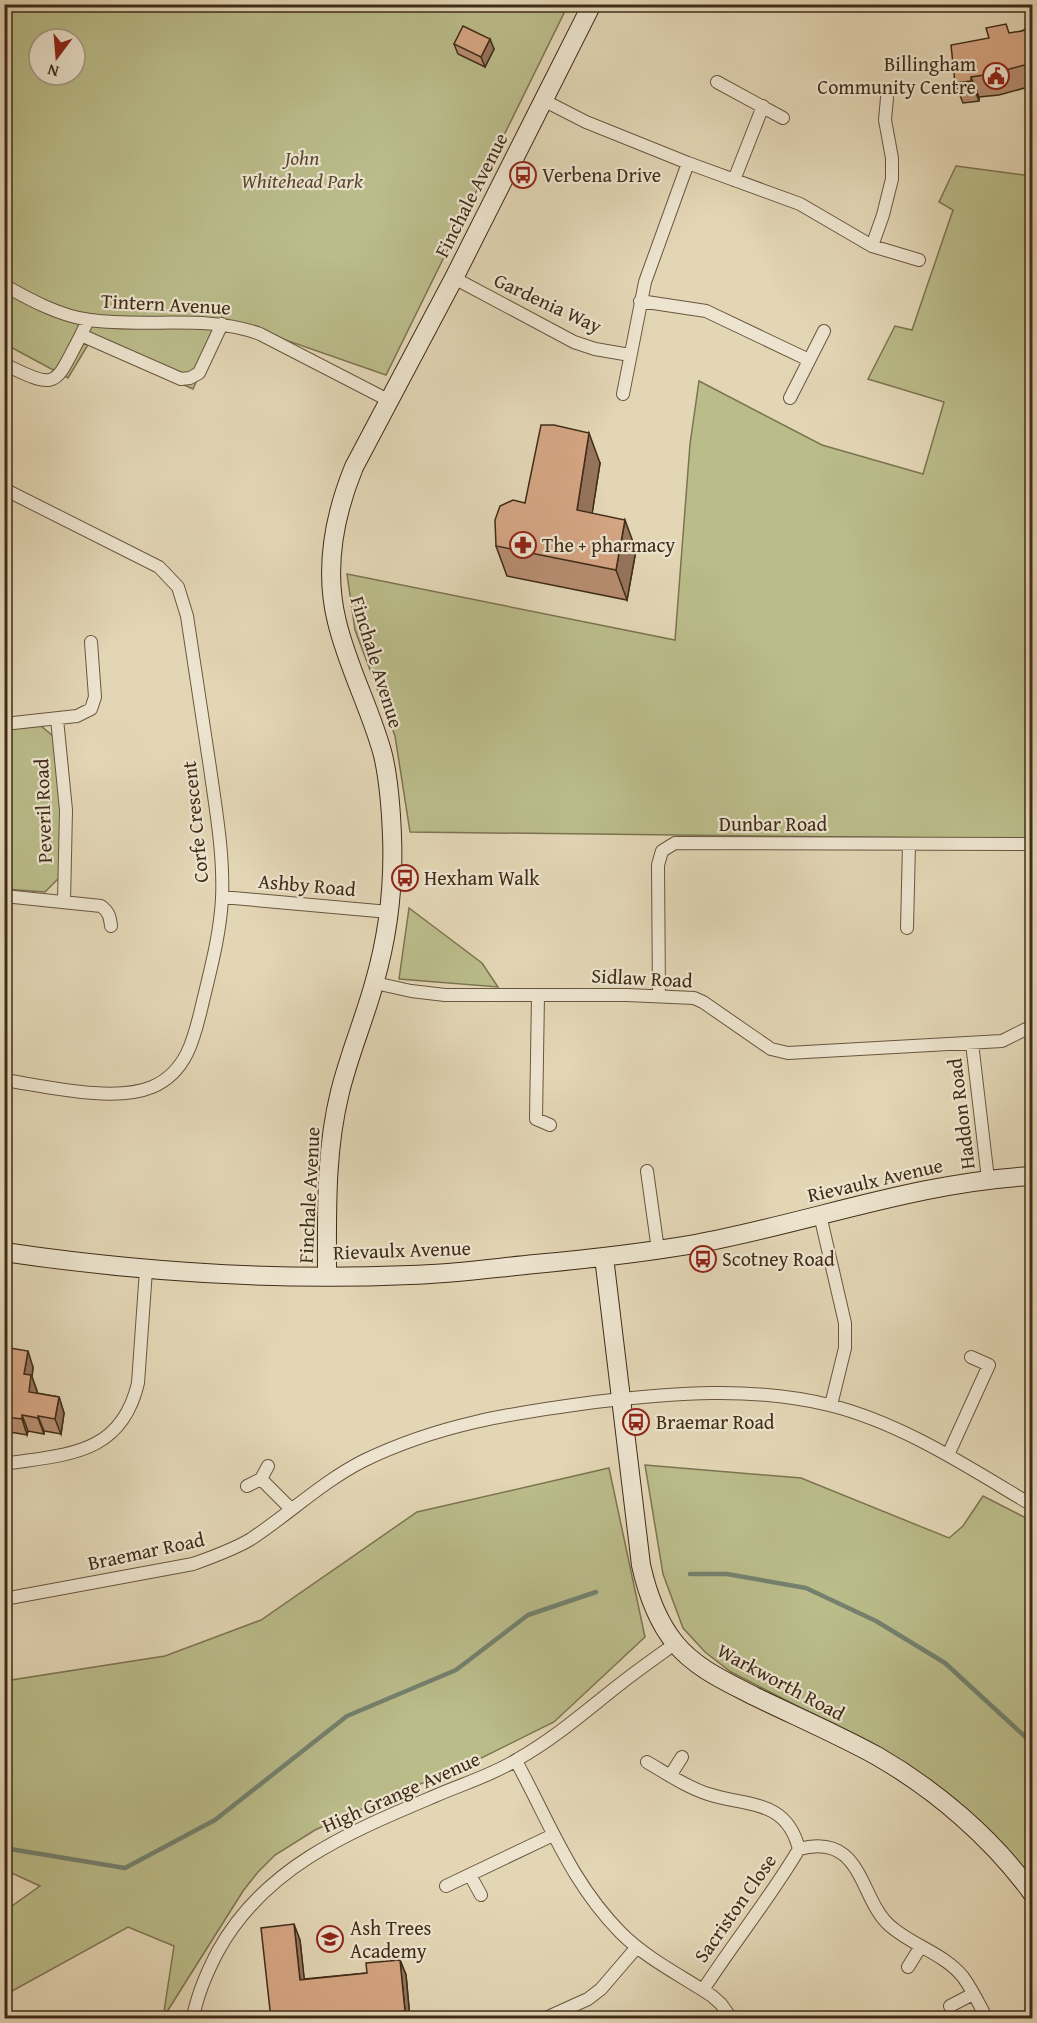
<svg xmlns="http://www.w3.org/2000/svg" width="1037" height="2023" viewBox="0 0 1037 2023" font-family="'Gentium Book Plus',serif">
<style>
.green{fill:#babc8a;stroke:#7d7451;stroke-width:1.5;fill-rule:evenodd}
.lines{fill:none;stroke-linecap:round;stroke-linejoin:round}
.stream{stroke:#74816e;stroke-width:4.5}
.street-casing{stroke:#69563f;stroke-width:14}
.secondary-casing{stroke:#402c18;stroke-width:20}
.street{stroke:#ede4cf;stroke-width:12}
.secondary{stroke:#ede4cf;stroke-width:18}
.wall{fill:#b78e71;stroke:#402c18;stroke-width:1.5}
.shaded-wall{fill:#95745c;stroke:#402c18;stroke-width:1.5}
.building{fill:#d5a583;stroke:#402c18;stroke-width:1.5}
.labels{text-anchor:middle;stroke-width:4.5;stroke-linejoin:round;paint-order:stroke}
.poi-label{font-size:20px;fill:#402c18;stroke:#ede4cf;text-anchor:start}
.park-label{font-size:20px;font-style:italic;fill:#58492f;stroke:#ede4cf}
.street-label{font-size:20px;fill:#402c18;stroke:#ede4cf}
</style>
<rect width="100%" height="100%" fill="#e3d6b5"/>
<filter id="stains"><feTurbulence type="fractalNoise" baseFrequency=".00333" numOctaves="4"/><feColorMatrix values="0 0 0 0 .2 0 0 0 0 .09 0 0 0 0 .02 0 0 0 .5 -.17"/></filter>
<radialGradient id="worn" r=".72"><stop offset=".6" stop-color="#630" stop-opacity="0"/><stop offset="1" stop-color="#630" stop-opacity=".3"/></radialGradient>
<path class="green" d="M4,5H568L386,375L228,320L222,324L193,389L89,343L68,378L5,344ZM39,39H75V75H39Z
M956,166L1032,176V839L410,832L395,736L355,630L347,574L675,640L690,444L699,381L822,445L923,474L944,402L868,379L895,326L912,330L953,210L939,202Z
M41,726L53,736L60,804L59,878L45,892L5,889L4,730Z
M409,908L482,963L498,987L399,979Z
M645,1465L801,1478L949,1538L963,1526L983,1496L1032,1521V1881L838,1727L731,1672L705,1652L683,1628L663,1574Z
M609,1468L645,1637L554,1722L465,1766L398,1793L315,1830L275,1855L258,1872L243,1891L163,2018L174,1946L128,1927L5,1995V1911L40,1886L5,1870V1681L165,1656L261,1620L417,1512Z"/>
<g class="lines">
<path class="stream" d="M690,1574H727L806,1588L876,1621L945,1663L1032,1743
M4,1848L125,1868L215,1820L347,1716L456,1670L528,1615L596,1592"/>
<defs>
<path id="street" d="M717,82L783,118
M543,100L586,122L688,163L800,204L872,246L919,260
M734,180L763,106
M872,246L883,215L892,179V158L885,120L887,98
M454,278L574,342L595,349L630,355
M4,285C30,300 60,316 90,320C147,328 206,314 260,334L388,400
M640,301L706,311L809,360
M88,320L81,335L181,379L190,378L199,373L222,324
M4,364C59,391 54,386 81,335
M623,394L645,282L688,163
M790,398L824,331
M4,489L159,567L178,587L187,616C195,666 202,717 210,768C216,811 224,855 222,899C220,934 211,968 203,1001C195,1035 188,1072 152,1087C114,1103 45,1086 4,1080
M57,719L66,810L64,902
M4,724L77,716L91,709L95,697L91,642
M4,896L101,906C109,912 110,917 111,926
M222,897L389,912
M907,928L909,844
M375,983L411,991L445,995H627L694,998L703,1002L771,1049L788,1053L1002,1041L1032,1026
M538,995L536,1119L550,1125
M659,996L658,865L662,851L675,843L1032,844
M972,1043L988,1179
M647,1171L658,1250
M820,1215L845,1323V1348L831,1405
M948,1455L989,1365L971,1357
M4,1464C66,1454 121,1456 138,1383L146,1270
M261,1479L291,1509
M247,1486L261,1479L268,1466
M4,1599L193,1564C212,1557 233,1550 251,1539C289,1514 322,1482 363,1461C439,1424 512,1413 595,1402C673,1393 751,1386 829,1405C902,1423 968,1467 1032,1505
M516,1761C550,1823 570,1881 621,1933C647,1959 682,1976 712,1996L721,2004L731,2018
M647,1762C666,1773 686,1787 708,1794C749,1807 786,1799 799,1849
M670,1776L682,1757
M470,1875L481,1895
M446,1886L553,1835
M908,1967L921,1946
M703,1990C734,1942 770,1898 799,1849C862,1832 859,1896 888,1924C910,1945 944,1953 963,1977C972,1989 979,2004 986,2017
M950,2006L973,1994
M193,2018C197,1995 207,1972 218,1951C265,1866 350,1832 435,1796C462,1784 493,1775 518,1759C557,1737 589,1708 624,1681C641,1668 658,1656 676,1643
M546,2018L588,1999L601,1989L637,1947"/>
<path id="secondary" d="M4,1252C139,1272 275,1281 410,1275C452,1274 494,1268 535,1264C589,1259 642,1253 695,1244C809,1223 917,1182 1032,1176
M604,1257L641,1565C647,1592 657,1621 675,1643C695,1668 727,1682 754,1696C795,1716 837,1734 877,1756C936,1790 992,1838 1032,1893
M327,1276C327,1214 325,1152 340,1092C349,1055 364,1020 374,984C388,936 394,886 392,836C391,809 389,781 383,755C371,710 348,668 337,622C324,570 334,516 354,467L454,278L592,4"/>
</defs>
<use href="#street" class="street-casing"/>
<use href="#secondary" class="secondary-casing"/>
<use href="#street" class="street"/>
<use href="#secondary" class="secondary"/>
</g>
<path class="wall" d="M1032,26V86L999,95L979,97V101L963,103L955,83L989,38L1022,31Z
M454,44L494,49L485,67L458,54Z
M600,463L592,513L636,550L627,600L507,576L496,546L525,503Z
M4,1347L33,1367L32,1377L37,1391V1393L59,1397L64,1413L61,1434L44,1431V1434L28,1431L27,1435L10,1432L5,1417L8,1397L4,1396Z
M300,1940L304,1979L367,1973L400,1960L406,1975L410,2019H271Z"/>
<path class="shaded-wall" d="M490,39L494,49L485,67L481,57Z
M971,77L979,97V101L971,81Z
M589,433L600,463L588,540L577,510Z
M625,520L636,550L627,600L616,570Z
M28,1351L33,1367L32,1377L37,1391L34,1408L24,1374Z
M59,1397L64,1413L61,1434L55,1419Z
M22,1415L28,1431L27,1435L22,1419Z
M38,1416L44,1431V1434L38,1418Z
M294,1924L300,1940L306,1995L300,1980Z
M400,1960L406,1975L410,2019H408L405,2011Z"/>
<path class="building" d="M1006,24L1009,33L1022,31L1032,26V63L991,74L971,77V81L955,83L951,45L989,38L986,28Z
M463,26L490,39L481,57L454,44Z
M541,425H554L589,433L577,510L625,520L616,570L496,546L495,520L500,506L513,500L525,503Z
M4,1347L28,1351L24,1374L31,1375L29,1392L59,1397L55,1419L38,1416V1418L22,1415V1419L5,1417L10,1382L4,1381Z
M294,1924L300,1980L367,1973L366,1963L400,1960L405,2011L394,2012V2019H271L261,1928Z"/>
<defs>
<symbol id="civic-ring" viewBox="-11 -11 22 22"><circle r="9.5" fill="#ede4cf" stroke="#8f2418" stroke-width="1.5"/><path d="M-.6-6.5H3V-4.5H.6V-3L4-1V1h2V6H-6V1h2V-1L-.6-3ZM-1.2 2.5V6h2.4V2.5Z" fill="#8f2418"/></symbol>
<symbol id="bus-ring" viewBox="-11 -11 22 22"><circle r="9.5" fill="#ede4cf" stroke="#8f2418" stroke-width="1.5"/><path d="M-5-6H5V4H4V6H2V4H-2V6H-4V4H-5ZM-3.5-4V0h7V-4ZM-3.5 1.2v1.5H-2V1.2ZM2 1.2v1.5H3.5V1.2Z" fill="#8f2418"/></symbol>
<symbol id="pharmacy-ring" viewBox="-11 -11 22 22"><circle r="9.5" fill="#ede4cf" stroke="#8f2418" stroke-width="1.5"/><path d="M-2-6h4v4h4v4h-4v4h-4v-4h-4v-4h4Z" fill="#8f2418"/></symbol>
<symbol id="school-ring" viewBox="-11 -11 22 22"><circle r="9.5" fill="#ede4cf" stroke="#8f2418" stroke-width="1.5"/><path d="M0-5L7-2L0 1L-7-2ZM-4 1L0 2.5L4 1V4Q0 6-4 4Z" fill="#8f2418"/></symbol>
</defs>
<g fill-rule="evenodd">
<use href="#civic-ring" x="981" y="61" width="30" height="30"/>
<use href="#bus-ring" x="508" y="160" width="30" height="30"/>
<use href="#pharmacy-ring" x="508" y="530" width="30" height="30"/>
<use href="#bus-ring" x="390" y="863" width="30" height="30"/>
<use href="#bus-ring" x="688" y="1244" width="30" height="30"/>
<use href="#bus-ring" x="621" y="1407" width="30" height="30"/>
<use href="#school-ring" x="315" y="1924" width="30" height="30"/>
</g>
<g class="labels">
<g class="poi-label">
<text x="976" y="71" text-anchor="end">Billingham<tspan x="976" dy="23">Community Centre</tspan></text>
<text x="542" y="182">Verbena Drive</text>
<text x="542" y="552">The + pharmacy</text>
<text x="424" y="885">Hexham Walk</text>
<text x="722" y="1266">Scotney Road</text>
<text x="656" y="1429">Braemar Road</text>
<text x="350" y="1935">Ash Trees<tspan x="350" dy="23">Academy</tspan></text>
</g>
<g class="park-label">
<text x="302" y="165">John<tspan x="302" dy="23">Whitehead Park</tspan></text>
</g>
<g class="street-label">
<text transform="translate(471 195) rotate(-63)" y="7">Finchale Avenue</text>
<text transform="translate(548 303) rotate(25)" y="7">Gardenia Way</text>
<text transform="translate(166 304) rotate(3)" y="7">Tintern Avenue</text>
<text transform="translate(377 662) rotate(73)" y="7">Finchale Avenue</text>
<text transform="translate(43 811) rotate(-92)" y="7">Peveril Road</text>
<text transform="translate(195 822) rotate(-96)" y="7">Corfe Crescent</text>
<text x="773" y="831">Dunbar Road</text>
<text transform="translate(307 885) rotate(5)" y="7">Ashby Road</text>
<text transform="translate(642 978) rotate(3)" y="7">Sidlaw Road</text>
<text transform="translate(961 1114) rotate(-97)" y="7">Haddon Road</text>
<text transform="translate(875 1180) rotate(-13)" y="7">Rievaulx Avenue</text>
<text transform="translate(309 1195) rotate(-87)" y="7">Finchale Avenue</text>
<text transform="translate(402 1250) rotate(-2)" y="7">Rievaulx Avenue</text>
<text transform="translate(146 1551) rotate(-12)" y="7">Braemar Road</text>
<text transform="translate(781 1682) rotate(28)" y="7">Warkworth Road</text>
<text transform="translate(401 1792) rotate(-24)" y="7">High Grange Avenue</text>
<text transform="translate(735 1908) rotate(-55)" y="7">Sacriston Close</text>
</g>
</g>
<rect width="1037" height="2023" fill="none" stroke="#e3d6b5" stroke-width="24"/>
<rect x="6" y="6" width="1025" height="2011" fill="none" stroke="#402c18" stroke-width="3"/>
<rect x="12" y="12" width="1013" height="1999" fill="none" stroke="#402c18" stroke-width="1.5"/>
<g transform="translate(57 57) rotate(196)"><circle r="28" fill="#ede4cf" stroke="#a89a86" stroke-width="1.5"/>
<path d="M0-4.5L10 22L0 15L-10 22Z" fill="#8f2418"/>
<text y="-9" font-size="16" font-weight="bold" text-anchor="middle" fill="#402c18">N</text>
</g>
<rect width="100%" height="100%" filter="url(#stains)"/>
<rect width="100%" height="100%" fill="url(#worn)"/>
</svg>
